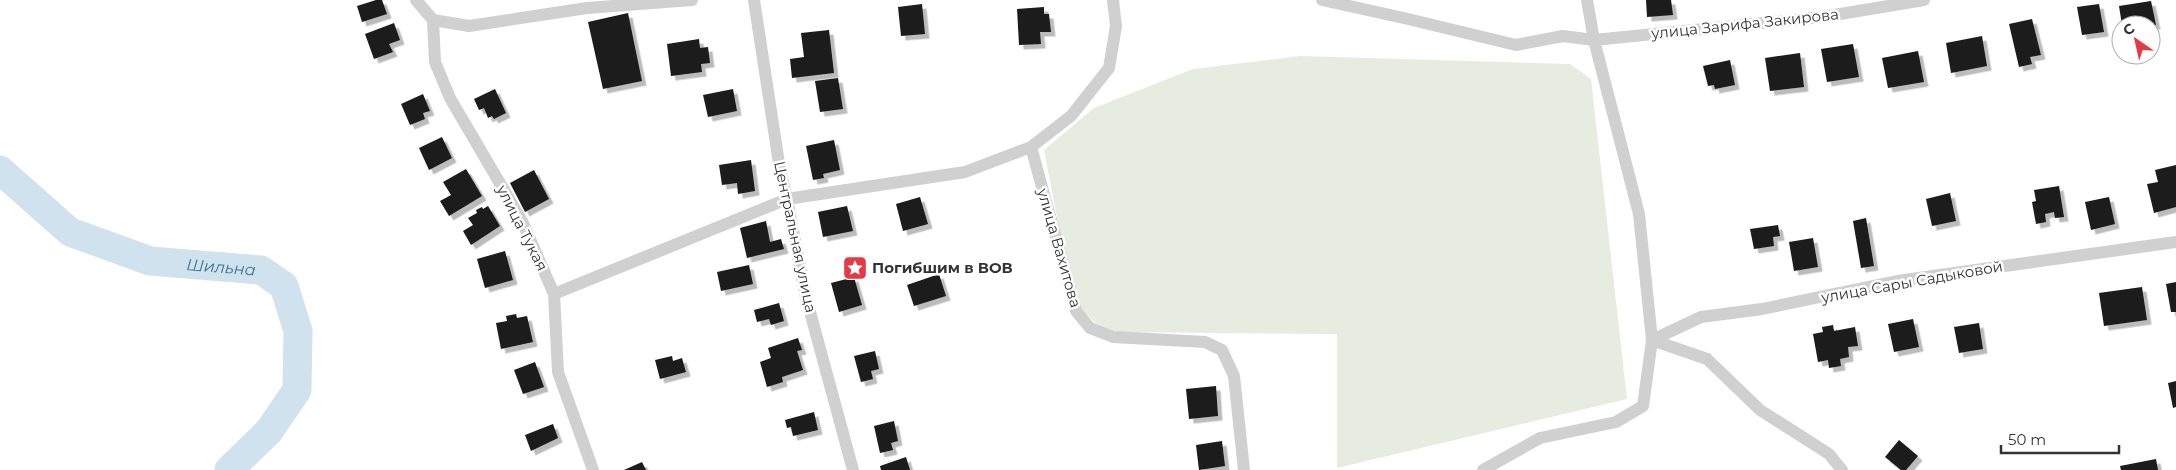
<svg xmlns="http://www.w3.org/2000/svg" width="2176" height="470" viewBox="0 0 2176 470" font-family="Montserrat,sans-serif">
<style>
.green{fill:#e6ecdf}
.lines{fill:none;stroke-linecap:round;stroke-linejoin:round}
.river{stroke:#cfe2ee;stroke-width:29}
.building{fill:#1a1a1a;filter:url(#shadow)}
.street{stroke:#d0d0d0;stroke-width:12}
.labels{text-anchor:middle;stroke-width:5;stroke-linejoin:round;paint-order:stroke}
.street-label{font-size:15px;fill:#333;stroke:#fff}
.poi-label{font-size:15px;font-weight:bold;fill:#333;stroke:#fff;text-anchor:start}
.water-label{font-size:16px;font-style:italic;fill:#3f7597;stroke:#fff}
</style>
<defs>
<filter id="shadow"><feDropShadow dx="4.5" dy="4.5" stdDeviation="0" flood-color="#0004"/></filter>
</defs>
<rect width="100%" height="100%" fill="#fff"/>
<path class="green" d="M1300,56L1570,64L1591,79L1627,399L1337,468V334L1121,332L1106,330L1095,323L1081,308L1060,233L1044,150L1094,108L1193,69Z"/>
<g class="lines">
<path class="river" id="s1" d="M0,170L70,232L150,261L261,270L284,286L298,331L297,390L269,431L229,470"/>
</g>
<path class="building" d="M376,0H382L387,14L362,22L357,6Z
M1646,0H1671L1673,15L1647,17Z
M2151,1L2156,25H2122L2119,6Z
M922,4L925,34L901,36L898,7Z
M2099,4L2104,32L2082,35L2077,7Z
M1044,7V14H1049L1051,32H1040L1041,44L1019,45L1017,9Z
M628,13L642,81L603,89L588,22Z
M2032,19L2041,55L2030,57L2032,64L2019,67L2009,24Z
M394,23L400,40L389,44L393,52L374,59L365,34Z
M829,30L834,73L792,78L790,59L804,57L801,33Z
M1982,36L1987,66L1951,73L1946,43Z
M699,39L700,48L708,47L710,63L701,64L702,72L671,76L667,44Z
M1853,44L1859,77L1827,82L1821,49Z
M1918,51L1924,82L1888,88L1882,58Z
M1800,53L1804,87L1770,91L1765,58Z
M1730,60L1735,85L1715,89L1714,85L1708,86L1703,66Z
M838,78L843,109L820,112L815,81Z
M495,89L506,113L494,119L492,116L488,118L484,108L479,110L474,99Z
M733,89L737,111L708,117L703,95Z
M423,94L430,111L423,113L425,119L410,125L401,104Z
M442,137L452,158L429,170L419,148Z
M834,140L840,170L823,174L824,178L813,180L806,146Z
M751,160L755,191L738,194L737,183L722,185L719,165Z
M2176,165V207L2154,213L2147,184L2158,182L2155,170Z
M466,169L482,196L449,216L440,201L451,195L443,182Z
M534,170L549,199L525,212L510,183Z
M2059,186L2064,217L2055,218L2054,212L2045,214L2046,222L2036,224L2032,202L2036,201L2034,190Z
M1950,193L1956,221L1932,226L1926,199Z
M920,197L928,224L903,231L896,204Z
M2109,197L2115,224L2091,230L2085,202Z
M488,206L500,226L471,245L463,231L473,225L468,218L477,213L476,210L482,207L483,209Z
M847,206L853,231L823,237L818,212Z
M1866,218L1874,266L1861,268L1853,221Z
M766,221L770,242L781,239L784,249L747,258L740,228Z
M1778,225L1780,236L1773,237L1774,246L1754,249L1750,229Z
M1813,238L1818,267L1794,271L1789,242Z
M505,251L513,280L485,288L477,259Z
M749,265L753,284L721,291L717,272Z
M939,274L946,296L914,306L907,285Z
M854,277L862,305L839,312L831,283Z
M2176,282V312H2171L2166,284Z
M2142,287L2147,320L2104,326L2099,293Z
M779,303L784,321L771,325L769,319L757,322L754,310Z
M516,314L517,318L527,316L533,342L501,349L496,323L507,321L506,316Z
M1913,319L1919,347L1894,352L1888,324Z
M1979,323L1983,349L1959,353L1954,327Z
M1833,325L1834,331L1855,327L1858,346L1848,347L1849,357L1840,359L1841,366L1829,368L1828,360L1818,362L1813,334L1823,332L1822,327Z
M798,338L802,350L797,351L803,370L782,377L783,382L767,387L760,362L771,358L768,348Z
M875,351L879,369L871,371L873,379L861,382L854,356Z
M672,356L673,361L682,358L686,372L660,379L655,360Z
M535,362L544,387L523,394L514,370Z
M2176,381V407L2173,408L2168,383Z
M1216,386L1218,416L1189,419L1186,389Z
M814,412L818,430L793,436L791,427L787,428L785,420Z
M894,421L898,441L891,443L893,450L880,453L874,426Z
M553,424L558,438L531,451L525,435Z
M1899,440L1918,456L1906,470H1901L1885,457Z
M1222,441L1225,466L1199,470L1196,445Z
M906,457L910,470H881L880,466Z
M2156,459L2158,470H2121L2120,466Z
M642,462L646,470H624Z"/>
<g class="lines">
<path class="street" d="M416,0L433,20L435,62L450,98L522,221L554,294L558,372L593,470
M754,0L780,170L787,199L806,297L853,470
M1322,0L1408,19L1516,45L1563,36L1594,40L1639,214L1652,340L1707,359L1760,410L1829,454L1842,470
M1587,0L1594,40L1822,17L1924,0
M433,20L469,26L587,8L692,0
M1031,147L1076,311L1090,328L1113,337L1205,342L1222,350L1234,376L1244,470
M554,294L787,199L965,172L1031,147L1071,116L1109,68L1116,26L1113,0
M1483,470L1540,438L1616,422L1643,406L1652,340L1701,317L1762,309L1897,281L2176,242"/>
</g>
<defs>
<symbol id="sight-square" viewBox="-11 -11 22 22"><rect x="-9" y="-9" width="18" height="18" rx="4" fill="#e63946" stroke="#fff"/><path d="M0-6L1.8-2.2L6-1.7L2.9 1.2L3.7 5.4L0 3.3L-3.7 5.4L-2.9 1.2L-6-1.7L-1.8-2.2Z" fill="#fff"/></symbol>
</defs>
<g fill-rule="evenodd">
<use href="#sight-square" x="841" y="254" width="28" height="28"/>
</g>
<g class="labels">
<g class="street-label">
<text transform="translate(1745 24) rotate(-6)" y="5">улица Зарифа Закирова</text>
<text transform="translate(522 228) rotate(63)" y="5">улица Тукая</text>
<text transform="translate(795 237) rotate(78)" y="5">Центральная улица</text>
<text transform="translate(1059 248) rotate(74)" y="5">улица Вахитова</text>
<text transform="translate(1912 282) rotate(-10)" y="5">улица Сары Садыковой</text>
</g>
<g class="poi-label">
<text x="872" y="273">Погибшим в ВОВ</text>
</g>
<g class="water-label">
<text dy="6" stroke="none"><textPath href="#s1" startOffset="250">Шильна</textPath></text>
</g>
</g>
<g transform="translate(2136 40) rotate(326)"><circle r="24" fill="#ffffff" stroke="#adadad"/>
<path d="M0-4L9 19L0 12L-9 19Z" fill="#e63946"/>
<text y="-8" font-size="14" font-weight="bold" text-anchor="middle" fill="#333333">С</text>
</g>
<path d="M2001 445v8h118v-8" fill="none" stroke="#333333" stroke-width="2.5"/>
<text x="2008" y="445" font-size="15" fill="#333333" stroke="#ffffff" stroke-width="4" paint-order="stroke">50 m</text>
</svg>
